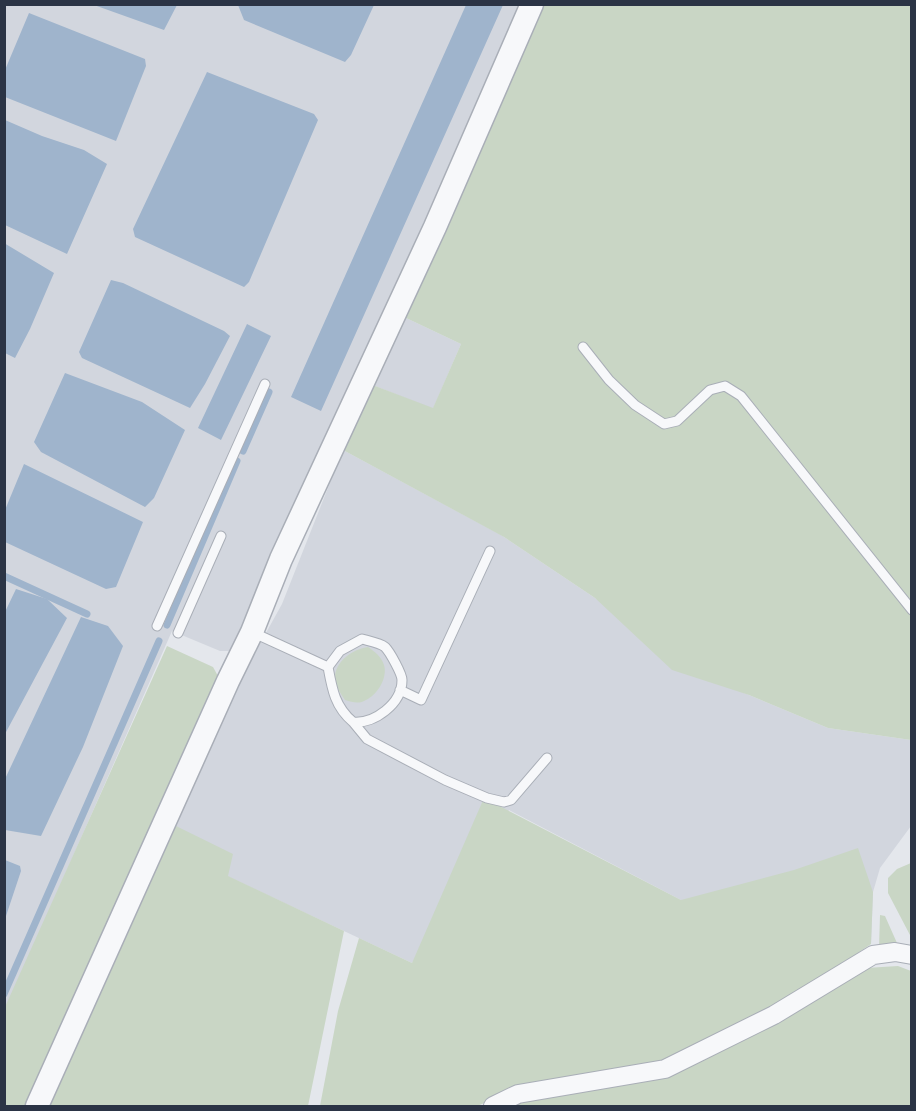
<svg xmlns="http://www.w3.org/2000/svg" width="916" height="1111" viewBox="0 0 916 1111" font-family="'PT Sans',sans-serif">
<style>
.built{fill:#d2d6de}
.green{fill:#c9d6c5}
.water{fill:#9fb4cc}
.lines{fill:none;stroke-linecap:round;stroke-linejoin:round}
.stream{stroke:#9fb4cc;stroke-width:7}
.service-casing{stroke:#a9aeb7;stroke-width:11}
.minor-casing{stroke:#a9aeb7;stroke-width:20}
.tertiary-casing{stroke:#a9aeb7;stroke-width:25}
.service{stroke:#f7f8fa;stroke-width:9}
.minor{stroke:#f7f8fa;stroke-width:18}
.tertiary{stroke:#f7f8fa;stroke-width:22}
</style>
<rect width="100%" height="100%" fill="#e4e7ec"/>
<path class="built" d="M5,5H524L397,290L230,651H220L172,631L5,1011Z
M404,317L461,344L433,409L370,384Z
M343,450L501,535L595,598L691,671L828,728L911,740V826L880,868L873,892L871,944L681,900L509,810L412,963L227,876L176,826L242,676L282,604Z"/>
<path class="green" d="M541,5H911V740L828,728L749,695L672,670L595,598L504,537L343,450L370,384L433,408L461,344L404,317Z
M167,646L213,667L218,676L31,1106H5V1007Z
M368,647C375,652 381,656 384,665C388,678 377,696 364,701C358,704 352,702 345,700C341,694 335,686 335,678C335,661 353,649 368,647Z
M484,798L681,900L794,870L858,848L873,892L871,944L789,1000L659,1066L523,1087L477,1106H320L338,1011L359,938L412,963Z
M176,826L233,854L228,876L344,931L308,1106H50Z
M911,863H912L911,937L888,893V878L897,869Z
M880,915L885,916L897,943L879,948Z
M898,966L911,971V1106H505L519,1099L669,1074L866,968Z"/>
<path class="water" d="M94,5H177L164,30Z
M238,5V4L374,5L351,55L345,62L244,20Z
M466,5H503L321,411L291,397Z
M29,13L145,59L146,66L116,141L5,97V70Z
M207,72L314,114L318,120L249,282L244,287L135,237L133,229Z
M5,120L42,136L84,150L107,164L67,254L5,225Z
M4,243L54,273L30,329L15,358L5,353Z
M111,280L123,283L224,331L230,336L205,384L190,408L82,358L79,352Z
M247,324L271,336L221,440L198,428Z
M65,373L142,402L185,430L154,498L145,507L41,452L34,442Z
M24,464L143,522L116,587L106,589L5,542V510Z
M16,589L47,599L67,618L5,734V612Z
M81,617L108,626L123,646L83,747L41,836L5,830V779Z
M5,860L20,866L21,871L5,919Z"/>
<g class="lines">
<path class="stream" d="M243,451L269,392
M4,576L87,614
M167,625L237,461
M4,994L159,641"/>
<defs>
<path id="service" d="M583,347L609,380L635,405L664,424L677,421L710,390L725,386L741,396L912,610
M157,626L265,384
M252,632L328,667L340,651L362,639C369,641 380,643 385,647C390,652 402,674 402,680C402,704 374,724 353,722C335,707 332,689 328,667
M178,633L221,536
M400,690L421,700L490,551
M353,722L367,739L445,780L487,798L504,802L511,800L547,758"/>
<path id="minor" d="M493,1106L518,1094L665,1069L774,1015L873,955L895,952L912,955"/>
<path id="tertiary" d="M37,1106L228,681L252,632L281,559L435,227L532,4"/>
</defs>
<use href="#service" class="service-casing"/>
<use href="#minor" class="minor-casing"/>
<use href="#tertiary" class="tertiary-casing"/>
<use href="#service" class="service"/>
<use href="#minor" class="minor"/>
<use href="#tertiary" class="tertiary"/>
</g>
<rect width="916" height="1111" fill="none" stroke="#2b3445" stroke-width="12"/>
</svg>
